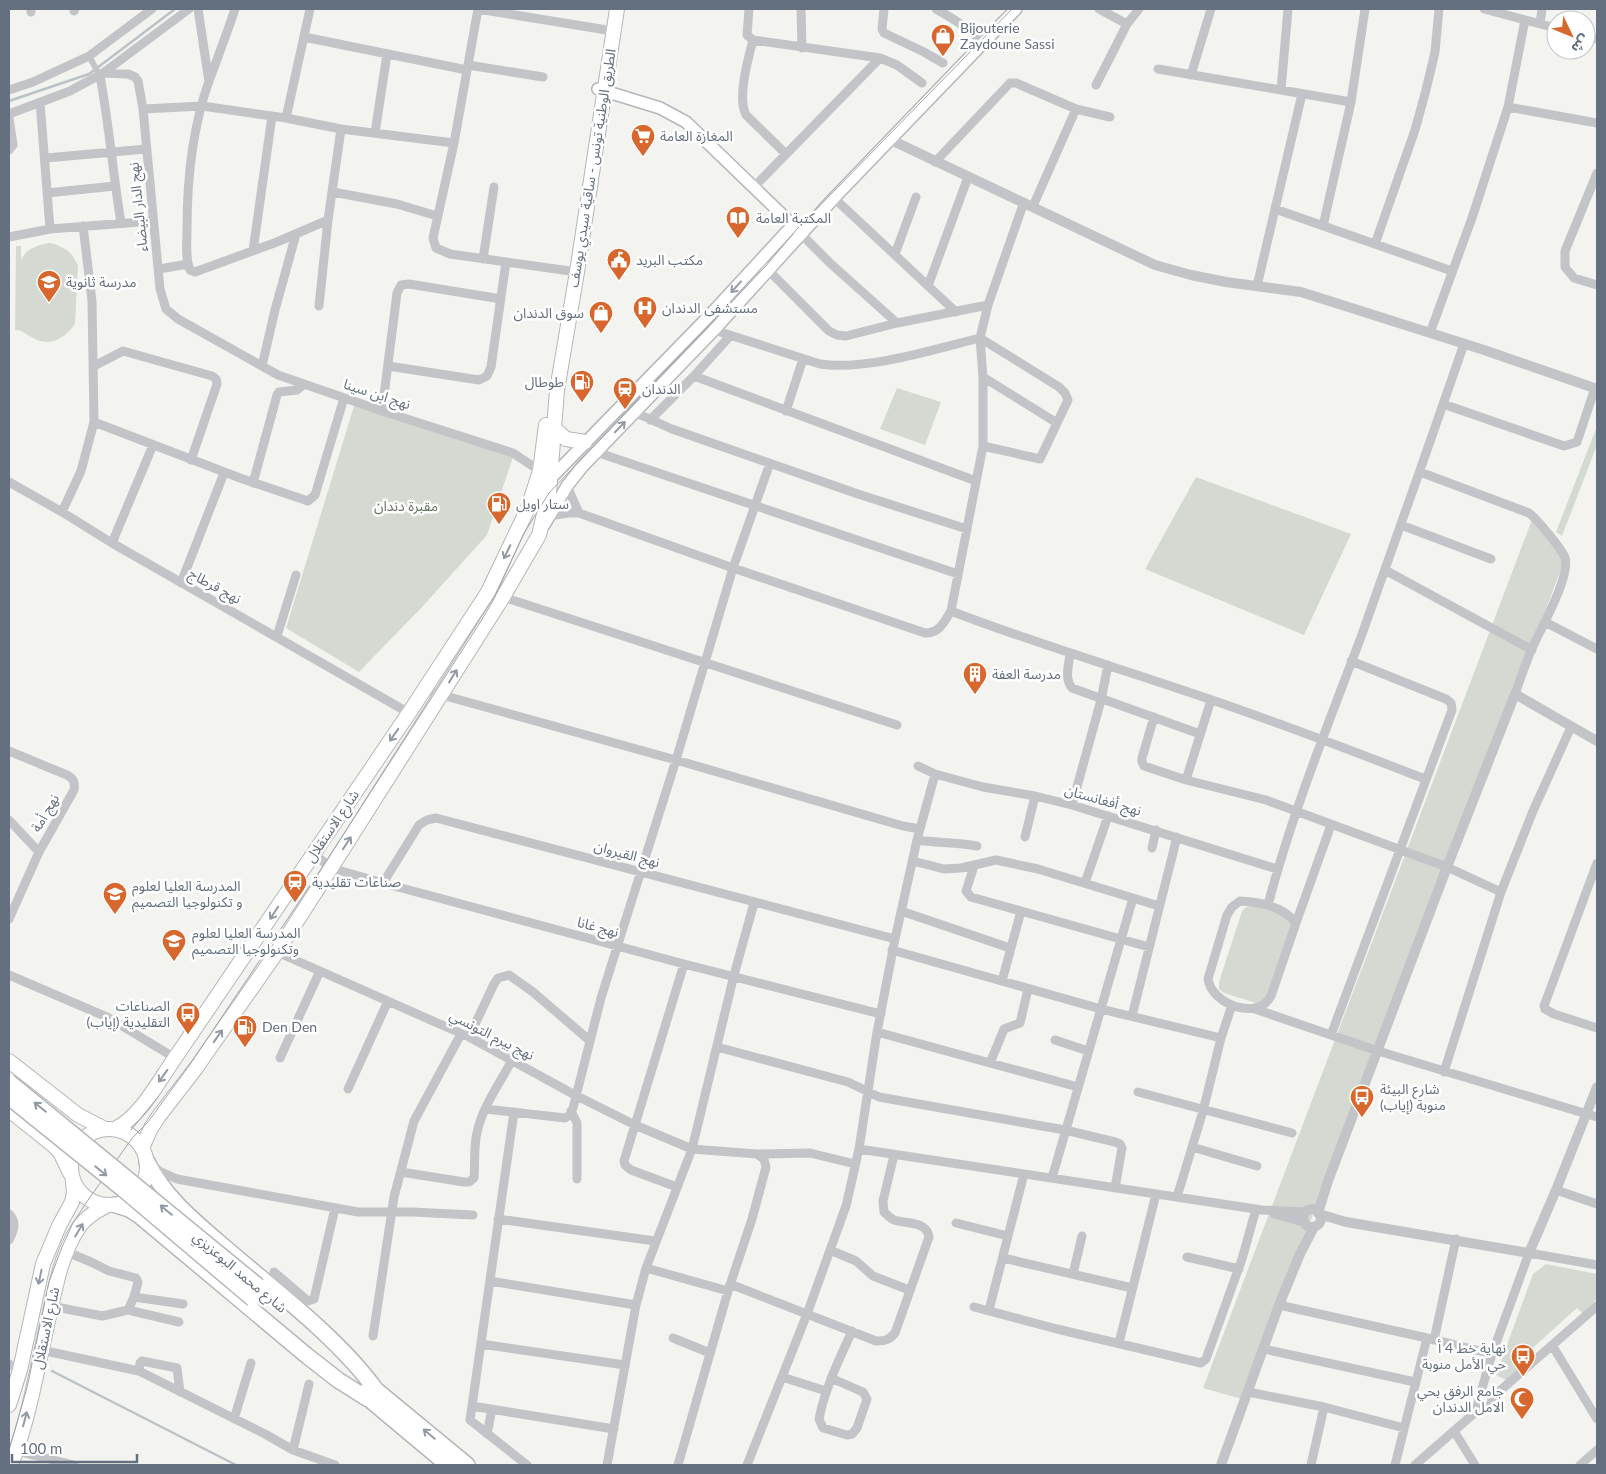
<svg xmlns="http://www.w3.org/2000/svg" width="1606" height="1474" viewBox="0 0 1606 1474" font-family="Lato,'Noto Sans Arabic',sans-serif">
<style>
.green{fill:#d4dad1}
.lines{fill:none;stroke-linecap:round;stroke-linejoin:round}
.stream{stroke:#b9c2c7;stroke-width:2.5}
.secondary-casing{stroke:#b4b7bc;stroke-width:14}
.primary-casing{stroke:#b2b6b9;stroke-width:16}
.trunk-casing{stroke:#b4b6b9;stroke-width:16}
.motorway-casing{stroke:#b4b6b9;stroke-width:18}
.pedestrian{stroke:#c2c4c8;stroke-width:6}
.minor{stroke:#c2c4c8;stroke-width:9}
.tertiary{stroke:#c2c4c8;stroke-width:10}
.secondary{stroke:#fff;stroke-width:11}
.primary{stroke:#fff;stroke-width:14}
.trunk{stroke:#fff;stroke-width:14}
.motorway{stroke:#fff;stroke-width:15}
.tram{stroke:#a2a6ac;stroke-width:1}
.motorway-bridge-casing{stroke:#b4b6b9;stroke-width:18;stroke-linecap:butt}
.motorway-bridge{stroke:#fff;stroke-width:15}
.oneway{stroke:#929ba5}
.labels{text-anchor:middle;stroke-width:5;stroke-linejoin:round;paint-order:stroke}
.poi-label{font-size:14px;fill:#64707f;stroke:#fff;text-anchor:start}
.street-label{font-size:14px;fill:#64707f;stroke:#fff}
.park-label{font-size:14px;fill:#657763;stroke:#fff}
</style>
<rect width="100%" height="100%" fill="#f3f4f0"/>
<path class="green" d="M49,243L55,244L67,250L72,255L78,265L75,324C65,338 50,348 33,338C26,335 24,330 15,330L16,246H21V260C26,249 37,245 49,243Z
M897,388L941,402L925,445L880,429Z
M354,406L514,454L487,535L423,606L359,672L286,628Z
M1597,426V445L1562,536L1556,532Z
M1196,477L1351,534L1304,635L1145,569Z
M1533,517L1561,557L1562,567L1242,1399L1203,1388Z
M1254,905L1287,917L1291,922L1292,929L1269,996L1259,1004L1224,993L1219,989V982L1242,911L1246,907Z
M1546,1264L1597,1274V1299L1583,1314L1577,1308L1527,1353L1531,1358L1506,1380L1496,1375L1533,1274Z"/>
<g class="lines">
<path class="stream" d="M9,101L89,74L175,9
M52,1371L236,1465"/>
<defs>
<path id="secondary" d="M598,89L660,108L686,122L798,230
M531,504L551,478L710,315L793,225
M544,525L567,486L582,467L714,330L834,198L1016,9"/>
<path id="primary" d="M9,1405L20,1370L43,1264L59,1226L72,1202L74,1192L73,1182
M11,1465C29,1419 37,1369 48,1321C55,1289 61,1254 79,1227C86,1217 96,1211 106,1206"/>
<path id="trunk" d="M554,428L566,439L585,442
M9,1061L78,1115L105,1129
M9,1110L53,1145L60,1152L70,1173
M71 1167a38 38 0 1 1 76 0a38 38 0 1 1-76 0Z
M115,1129C141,1116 158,1082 175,1058L409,713L488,592L528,508L540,471L546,425
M142,1148L151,1128L159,1116L196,1068L277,952L331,868L503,597L539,535L549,493L557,390L577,272L617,9"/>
<path id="motorway" d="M147,1162C165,1199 199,1225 229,1251C278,1293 339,1339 376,1390
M116,1205L129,1209L140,1216L306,1355L338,1380L368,1399
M370,1385L467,1465
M362,1393L448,1465"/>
</defs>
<use href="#secondary" class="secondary-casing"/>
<use href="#primary" class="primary-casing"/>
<use href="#trunk" class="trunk-casing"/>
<use href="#motorway" class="motorway-casing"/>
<path class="pedestrian" d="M89,56L100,76"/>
<path class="minor" d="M198,9L209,82
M235,9C227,33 218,57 209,81C193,126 187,181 187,229C187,242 185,258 190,270L195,272L277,242L328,220L341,129
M478,9L613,31
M749,9L747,35L753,40L880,58L897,65L922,83
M801,9L802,48
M884,9L882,29L884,33L924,52L943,63
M936,9C952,18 971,29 984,43
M1099,9L1127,24
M1484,9L1556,28
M74,11L75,9
M31,12V9
M1540,23L1542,9
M1586,36L1597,39
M304,37L467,70
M753,40C748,59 737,98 746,115L786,154
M468,65L543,77
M1158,69L1351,102
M103,73L189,9
M1191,75L1211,9
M100,76C109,124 113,174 121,223
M1096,85L1127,24L1139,9
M9,90L33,82L89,56L152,9
M1281,90L1288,9
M1508,107L1597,123
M143,109L202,106L286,118L341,129L454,143L433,238L436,248L450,254L577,272
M9,114L70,91L103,73L128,74L135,77L138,81L143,109L160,289L166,309L178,319L278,375L382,411L513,453L540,471
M9,118L13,145L9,150
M286,118L310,9
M375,133L387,54
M454,143L478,9
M46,158L146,149
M935,162L1010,83H1016L1076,109L1110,117
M1597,173L1565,251V267L1574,278L1597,285
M754,187L880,58
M333,192L397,204L437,216
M47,193L115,186
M834,198L956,312
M1033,206L1076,109
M1275,209L1452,271
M1323,226L1351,102L1365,9
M50,229L153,221
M801,234L830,263L897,323
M9,237L50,229L40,102
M1375,244L1415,130L1426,90L1435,52L1439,9
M253,251L272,116
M895,254L916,197
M483,259L494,187
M759,261L829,331L837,335L846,336L897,323L988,305
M159,269L188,264
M928,286L968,177
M1257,286L1302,94
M319,306L328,220
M714,330L820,364C866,371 935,349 980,338L1059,387L1065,393L1068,400L1040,459L983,446
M1430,333L1472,218L1508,107L1525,20
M94,366L123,351L212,376L216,379L217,384L191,460
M262,366L275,310L296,234
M388,366L479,380L487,376L491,367L506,262
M694,376L976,481
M983,377L1057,423
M1443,404L1564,446L1577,442L1595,388
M382,411L397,293L401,285L409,284L501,299
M786,411L803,359
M634,412L672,429L858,494L967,529
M650,420L694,376L730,336
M94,422L240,478L308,501L315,495L344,398
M596,452L958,574
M1420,472L1529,513C1537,519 1562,549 1565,558C1571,577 1539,631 1531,651C1525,665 1520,680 1515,694
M9,482L62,512L112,543L409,713
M253,483L277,395L279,392L297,390L303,385
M567,486L579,513
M62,512L81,471L94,422L92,301L83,226
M549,516L569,513H579L733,568L925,633C940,633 944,622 951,611L983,446V377L980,338L988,305L1024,202
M1401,525L1491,559
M112,543L153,445
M1385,570L1532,650
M181,583L224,473
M503,597L897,725
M951,611C1036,644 1123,669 1209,699C1282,724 1353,751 1425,779
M1545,622L1597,649
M277,636L296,575
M1070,653C1069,665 1064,678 1072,688L1200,734
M424,690L676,760L903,826L920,829
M1154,717L1142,758V762L1144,766L1186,780L1266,800L1447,867L1501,892
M9,751L67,775C74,779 75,782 74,790L39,852L9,919
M918,766L935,774L983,787L1035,796L1072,805L1277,869
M1186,780L1211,700
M1072,805L1101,700L1108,665
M9,820L39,852
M1025,837L1035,796
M917,840C937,843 956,842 977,846
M1152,848L1156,830
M313,853L331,868L383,883L684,964L881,1014
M913,861L944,869L961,868L996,860L1038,869L1159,906
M1597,863L1544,1006L1545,1009L1554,1014L1597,1028
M974,866L966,891L971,897L1149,947
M383,883L419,825L427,820L436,818L895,939
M1085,883L1108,816
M1240,901C1260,902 1283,906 1296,923L1271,996C1258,1021 1212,1005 1208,979L1227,915L1232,907Z
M1268,905C1292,813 1328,725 1361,637C1396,539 1430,442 1464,344
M901,911L1010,948
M1296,923L1331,825
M892,950L1101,1009L1221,1038
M277,952L469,1037L575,1095L635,1125L692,1149L757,1154L810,1153L855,1164
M9,975L109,1018L175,1058
M1002,981L1021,911
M1255,1009L1378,1051L1597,1117
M1132,1016L1177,837
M877,1032L1078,1087
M1331,1035L1452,710L1451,703L1446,699L1351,661
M469,1037L494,984L498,978L509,975L533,992L589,1040
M1055,1040L1088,1051
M717,1047L848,1082L879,1097L1065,1130L1115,1142L1120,1144L1122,1148L1115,1188
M280,1058L320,971
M990,1063L1004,1029L1020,1023L1028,989
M1444,1072L1501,892L1533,811L1571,727
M348,1089L388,1001
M1138,1092L1292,1133
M485,1109L565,1118L570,1115L573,1108L601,998L676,760L733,568L770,463
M571,1111L577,1123V1179
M514,1112L470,1420L527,1465
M1192,1147L1257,1166
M859,1149L1262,1210L1305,1212
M153,1165L159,1171L177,1179L358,1212H412L473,1215
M401,1172L464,1182H469L474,1178C475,1165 474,1151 476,1138C480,1110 499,1085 512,1060
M1052,1178L1133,898
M677,1187L631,1170L625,1165L624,1161L684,964
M1556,1190L1597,1204
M1177,1197L1203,1111L1221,1038L1232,1005
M9,1214C17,1222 14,1230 9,1240
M1274,1214L1303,1222
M498,1219L655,1241
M956,1223L1008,1236
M830,1250L856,1261L873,1276L909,1290
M67,1252L91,1262L109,1271L136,1278L138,1282L134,1297L128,1310
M1187,1257L1239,1269
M1003,1258L1132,1288
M646,1268L728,1291
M274,1272L308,1301L314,1299L335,1208
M1073,1274L1082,1236
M490,1281L636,1305
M730,1284L876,1341C885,1341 889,1340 895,1333L929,1237C927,1221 906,1224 894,1220C890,1218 887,1215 884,1212L883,1201L894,1155
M134,1297L183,1304
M1279,1305L1427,1338L1492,1354
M51,1306L102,1316L128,1310L179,1322
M974,1307L1057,1329L1201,1363L1206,1359L1242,1259L1256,1209
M989,1310L1024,1174
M373,1336L394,1197L414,1121L461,1034
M673,1338L710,1353
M1434,1340L1456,1239
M1119,1343L1156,1194
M481,1344L625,1365
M1552,1345L1597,1419
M1264,1349L1415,1382
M41,1350L139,1371L265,1434L293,1450L335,1465
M9,1364L20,1370
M139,1371L140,1363L142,1361L177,1368L180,1392
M782,1377L826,1391
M831,1378L863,1392L867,1399L857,1428L852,1434L847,1435L823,1428L819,1419C825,1388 839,1360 852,1331
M1248,1392L1324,1407L1404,1428
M472,1406L614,1429
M1475,1413L1492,1354L1529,1253L1597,1265
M234,1419L251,1363
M1454,1431L1475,1465
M487,1434L492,1409
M293,1450L309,1384
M16,1451L74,1465
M607,1465L636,1305L646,1268L692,1149L734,975L754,903
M678,1465L728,1291L752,1219L766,1167L764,1159L757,1154
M747,1465L807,1314L846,1206L859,1149L877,1032L895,939L917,840L935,774
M1311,1465L1324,1407
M1395,1465L1427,1338
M1415,1465L1597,1306
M1580,1465L1597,1450"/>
<path class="tertiary" d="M891,140L1155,265L1191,275L1226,282L1301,292L1484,350L1597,389
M1303 1218a9 9 0 1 1 18 0a9 9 0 1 1-18 0Z
M1318,1213L1328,1181L1447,867L1515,694L1597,741
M1319,1214L1346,1222L1529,1253L1556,1190L1597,1087
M1221,1465L1279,1305L1300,1254L1314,1227"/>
<use href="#secondary" class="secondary"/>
<use href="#primary" class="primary"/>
<use href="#trunk" class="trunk"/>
<use href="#motorway" class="motorway"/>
<path class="tram" d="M131,1130L158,1097
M9,1450L27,1388L49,1282L62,1247L73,1223L88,1200L133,1137L148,1122L191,1063L325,863L481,621L494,599L523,535L549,493L765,267L797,229L1012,9"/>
<defs>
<path id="motorway-bridge" d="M9,1082L258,1286
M9,1097L123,1189L253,1299"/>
</defs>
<use href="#motorway-bridge" class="motorway-bridge-casing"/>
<use href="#motorway-bridge" class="motorway-bridge"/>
</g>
<defs><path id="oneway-shaft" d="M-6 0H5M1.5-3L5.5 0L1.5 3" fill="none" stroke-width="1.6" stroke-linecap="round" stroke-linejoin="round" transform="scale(1.25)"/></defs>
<g class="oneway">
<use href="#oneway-shaft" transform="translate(736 287) rotate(132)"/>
<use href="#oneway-shaft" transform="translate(620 427) rotate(-46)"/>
<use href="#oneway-shaft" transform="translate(507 552) rotate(116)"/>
<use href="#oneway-shaft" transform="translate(453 676) rotate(-58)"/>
<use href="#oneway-shaft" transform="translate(394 735) rotate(125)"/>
<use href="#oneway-shaft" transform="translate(347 843) rotate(-57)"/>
<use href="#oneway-shaft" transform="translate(274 913) rotate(123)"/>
<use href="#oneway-shaft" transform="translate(218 1036) rotate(-55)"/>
<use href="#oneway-shaft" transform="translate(163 1076) rotate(126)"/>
<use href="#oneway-shaft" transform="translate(40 1107) rotate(-141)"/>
<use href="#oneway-shaft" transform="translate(101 1171) rotate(39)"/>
<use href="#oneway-shaft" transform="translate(166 1210) rotate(-140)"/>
<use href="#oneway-shaft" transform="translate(79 1230) rotate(-59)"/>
<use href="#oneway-shaft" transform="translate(40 1277) rotate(102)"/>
<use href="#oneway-shaft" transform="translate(25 1419) rotate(-75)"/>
<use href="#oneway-shaft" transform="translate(429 1434) rotate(-140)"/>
</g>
<defs>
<symbol id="shop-pin" viewBox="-11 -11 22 30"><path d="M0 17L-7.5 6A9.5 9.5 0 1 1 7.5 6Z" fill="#d7672c" stroke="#fff"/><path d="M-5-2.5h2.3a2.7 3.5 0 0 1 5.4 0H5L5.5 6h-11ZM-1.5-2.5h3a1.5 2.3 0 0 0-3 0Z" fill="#fff"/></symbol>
<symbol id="supermarket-pin" viewBox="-11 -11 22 30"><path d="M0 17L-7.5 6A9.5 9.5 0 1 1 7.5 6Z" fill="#d7672c" stroke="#fff"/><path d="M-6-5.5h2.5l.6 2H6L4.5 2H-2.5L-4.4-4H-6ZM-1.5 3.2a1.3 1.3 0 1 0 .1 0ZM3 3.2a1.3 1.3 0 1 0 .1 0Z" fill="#fff"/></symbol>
<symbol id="library-pin" viewBox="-11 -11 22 30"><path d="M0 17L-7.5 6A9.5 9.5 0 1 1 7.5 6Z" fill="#d7672c" stroke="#fff"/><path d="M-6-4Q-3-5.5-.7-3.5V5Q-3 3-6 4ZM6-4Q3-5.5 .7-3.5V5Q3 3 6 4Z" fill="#fff"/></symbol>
<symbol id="civic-pin" viewBox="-11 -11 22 30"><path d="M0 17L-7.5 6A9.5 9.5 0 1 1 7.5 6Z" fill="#d7672c" stroke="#fff"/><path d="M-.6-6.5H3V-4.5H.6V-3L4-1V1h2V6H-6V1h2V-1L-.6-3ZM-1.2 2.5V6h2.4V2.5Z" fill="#fff"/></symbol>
<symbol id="school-pin" viewBox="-11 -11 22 30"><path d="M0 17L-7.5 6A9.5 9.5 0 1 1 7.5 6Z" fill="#d7672c" stroke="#fff"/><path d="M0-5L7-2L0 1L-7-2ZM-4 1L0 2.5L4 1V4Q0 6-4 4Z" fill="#fff"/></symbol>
<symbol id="hospital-pin" viewBox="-11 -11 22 30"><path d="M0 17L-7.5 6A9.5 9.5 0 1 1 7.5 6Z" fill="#d7672c" stroke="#fff"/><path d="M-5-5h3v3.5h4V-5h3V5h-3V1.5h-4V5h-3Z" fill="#fff"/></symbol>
<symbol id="fuel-pin" viewBox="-11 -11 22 30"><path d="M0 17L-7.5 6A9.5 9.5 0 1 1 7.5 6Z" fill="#d7672c" stroke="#fff"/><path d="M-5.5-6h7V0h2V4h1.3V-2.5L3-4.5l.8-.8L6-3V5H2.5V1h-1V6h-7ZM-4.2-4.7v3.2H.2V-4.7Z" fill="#fff"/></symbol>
<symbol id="station-pin" viewBox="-11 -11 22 30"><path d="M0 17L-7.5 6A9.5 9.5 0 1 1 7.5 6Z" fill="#d7672c" stroke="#fff"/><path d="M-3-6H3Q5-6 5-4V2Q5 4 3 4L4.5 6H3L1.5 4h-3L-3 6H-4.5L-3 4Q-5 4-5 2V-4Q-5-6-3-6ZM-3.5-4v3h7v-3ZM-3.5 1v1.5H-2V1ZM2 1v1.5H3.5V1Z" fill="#fff"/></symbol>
<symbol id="building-pin" viewBox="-11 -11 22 30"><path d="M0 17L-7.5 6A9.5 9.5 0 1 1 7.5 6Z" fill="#d7672c" stroke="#fff"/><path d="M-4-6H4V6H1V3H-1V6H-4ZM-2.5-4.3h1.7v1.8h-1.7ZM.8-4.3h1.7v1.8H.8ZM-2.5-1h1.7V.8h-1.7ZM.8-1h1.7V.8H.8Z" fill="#fff"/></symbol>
<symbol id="university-pin" viewBox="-11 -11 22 30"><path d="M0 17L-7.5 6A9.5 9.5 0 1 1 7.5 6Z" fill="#d7672c" stroke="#fff"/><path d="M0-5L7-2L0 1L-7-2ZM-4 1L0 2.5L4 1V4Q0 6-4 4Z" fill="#fff"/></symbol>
<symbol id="bus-pin" viewBox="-11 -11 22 30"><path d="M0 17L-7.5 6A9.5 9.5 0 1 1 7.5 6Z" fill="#d7672c" stroke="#fff"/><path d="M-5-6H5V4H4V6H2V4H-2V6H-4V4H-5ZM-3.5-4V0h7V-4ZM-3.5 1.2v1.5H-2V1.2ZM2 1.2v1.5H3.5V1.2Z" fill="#fff"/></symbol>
<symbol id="mosque-pin" viewBox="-11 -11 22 30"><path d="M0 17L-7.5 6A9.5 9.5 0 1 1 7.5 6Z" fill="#d7672c" stroke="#fff"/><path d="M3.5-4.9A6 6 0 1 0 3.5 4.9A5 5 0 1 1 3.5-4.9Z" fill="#fff"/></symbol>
</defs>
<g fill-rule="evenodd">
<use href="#shop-pin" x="929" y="22" width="28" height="38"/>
<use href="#supermarket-pin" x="629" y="122" width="28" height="38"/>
<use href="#library-pin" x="724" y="204" width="28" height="38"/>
<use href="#civic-pin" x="605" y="246" width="28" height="38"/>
<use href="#school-pin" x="35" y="268" width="28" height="38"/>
<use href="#hospital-pin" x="631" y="294" width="28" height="38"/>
<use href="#shop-pin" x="587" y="299" width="28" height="38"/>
<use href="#fuel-pin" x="568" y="368" width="28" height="38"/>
<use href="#station-pin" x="611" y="375" width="28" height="38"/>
<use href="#fuel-pin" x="485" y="490" width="28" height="38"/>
<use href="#building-pin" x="961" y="660" width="28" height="38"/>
<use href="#station-pin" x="281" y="868" width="28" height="38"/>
<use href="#university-pin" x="101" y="880" width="28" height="38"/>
<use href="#university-pin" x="160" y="927" width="28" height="38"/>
<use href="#bus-pin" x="174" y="1000" width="28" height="38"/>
<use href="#fuel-pin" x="231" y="1013" width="28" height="38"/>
<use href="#bus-pin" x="1348" y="1083" width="28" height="38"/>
<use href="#bus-pin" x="1509" y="1342" width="28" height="38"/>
<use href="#mosque-pin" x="1508" y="1385" width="28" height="38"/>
</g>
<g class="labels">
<g class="poi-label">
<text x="960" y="33">Bijouterie<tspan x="960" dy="16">Zaydoune Sassi</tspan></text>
<text x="660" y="141">المغازة العامة</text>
<text x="756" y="223">المكتبة العامة</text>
<text x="636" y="265">مكتب البريد</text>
<text x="66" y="287">مدرسة ثانوية</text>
<text x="662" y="313">مستشفى الدندان</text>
<text x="584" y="318" text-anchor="end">سوق الدندان</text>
<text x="564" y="387" text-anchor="end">طوطال</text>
<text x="642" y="394">الدندان</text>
<text x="516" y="509">ستار اويل</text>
<text x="992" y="679">مدرسة العفة</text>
<text x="312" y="887">صناعات تقليدية</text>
<text x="132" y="891">المدرسة العليا لعلوم<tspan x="132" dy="16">و تكنولوجيا التصميم</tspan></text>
<text x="192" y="938">المدرسة العليا لعلوم<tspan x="192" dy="16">وتكنولوجيا التصميم</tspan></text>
<text x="170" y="1011" text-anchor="end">الصناعات<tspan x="170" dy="16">التقليدية (إياب)</tspan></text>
<text x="262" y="1032">Den Den</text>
<text x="1380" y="1094">شارع البيئة<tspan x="1380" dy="16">منوبة (إياب)</tspan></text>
<text x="1506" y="1353" text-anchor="end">نهاية خط 4 أ<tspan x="1506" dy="16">حي الأمل منوبة</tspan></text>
<text x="1504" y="1396" text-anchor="end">جامع الرفق بحي<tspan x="1504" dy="16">الامل الدندان</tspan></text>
</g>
<g class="street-label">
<text transform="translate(592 168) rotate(-81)" y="5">الطريق الوطنية تونس - ساقية سيدي يوسف</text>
<text transform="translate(138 207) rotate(-96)" y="5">نهج الدار البيضاء</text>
<text transform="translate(377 394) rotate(18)" y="5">نهج ابن سينا</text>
<text transform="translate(215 586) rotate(29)" y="5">نهج قرطاج</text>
<text transform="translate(1103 800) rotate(16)" y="5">نهج أفغانستان</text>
<text transform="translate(45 813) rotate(-60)" y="5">نهج أمة</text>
<text transform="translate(332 826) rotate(-56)" y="5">شارع الاستقلال</text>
<text transform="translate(627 854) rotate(15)" y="5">نهج القيروان</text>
<text transform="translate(598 927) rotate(15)" y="5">نهج غانا</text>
<text transform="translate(492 1035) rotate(27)" y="5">نهج بيرم التونسي</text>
<text transform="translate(240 1272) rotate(40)" y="5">شارع محمد البوعزيزي</text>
<text transform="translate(46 1328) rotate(-78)" y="5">شارع الاستقلال</text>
</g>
<g class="park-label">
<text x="406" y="511">مقبرة دندان</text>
</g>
</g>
<rect width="1606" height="1474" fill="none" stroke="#64707f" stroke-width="20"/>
<g transform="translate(1571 35) rotate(133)"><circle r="24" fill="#ffffff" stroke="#c1c6cc"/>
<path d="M0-4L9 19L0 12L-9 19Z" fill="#d7672c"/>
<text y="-8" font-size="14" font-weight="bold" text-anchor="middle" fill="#64707f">ش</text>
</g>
<path d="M12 1454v8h125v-8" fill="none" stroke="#64707f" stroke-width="2.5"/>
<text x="20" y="1454" font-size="15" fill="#64707f" stroke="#ffffff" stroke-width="4" paint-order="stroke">100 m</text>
</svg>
